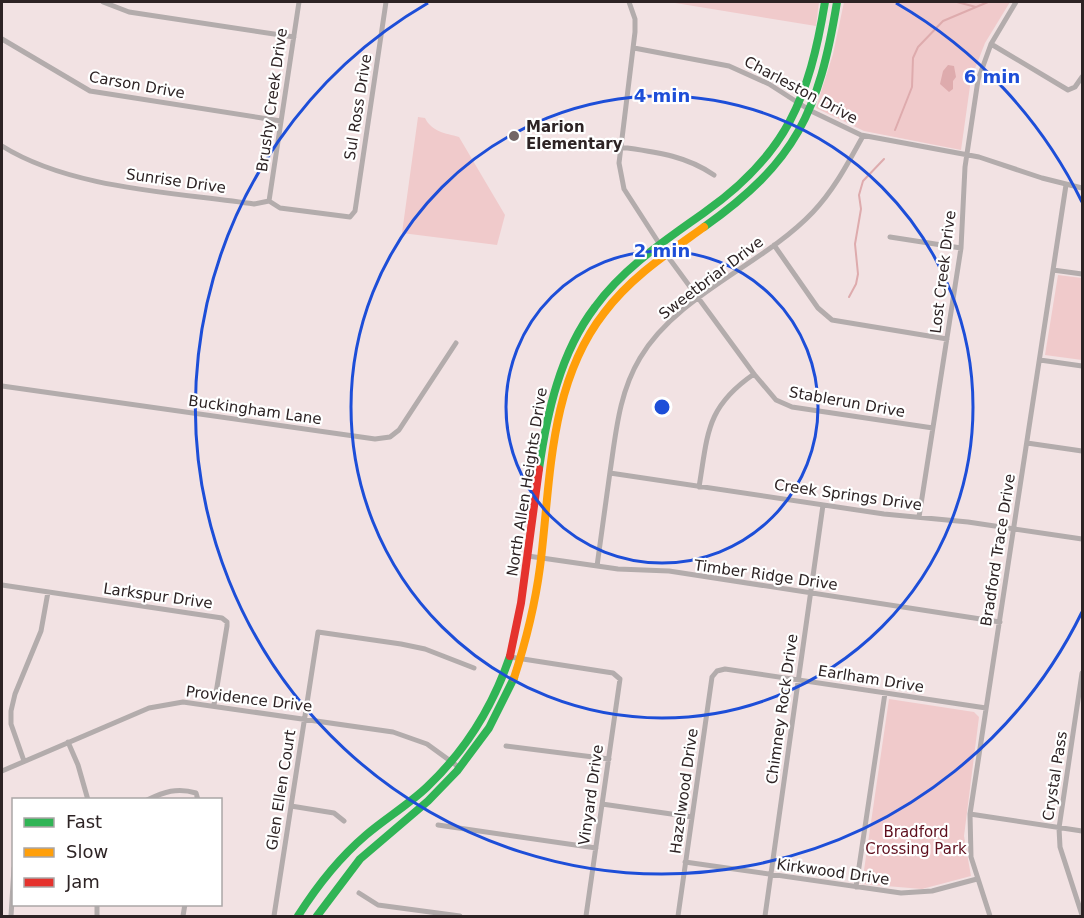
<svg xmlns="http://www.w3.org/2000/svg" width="1084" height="918" viewBox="0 0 1084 918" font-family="'DejaVu Sans',sans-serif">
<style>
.green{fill:#f0cacb}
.water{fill:#deabad}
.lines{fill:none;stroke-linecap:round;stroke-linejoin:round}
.stream{stroke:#deabad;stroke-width:2}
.street{stroke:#b3acac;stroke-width:5}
.fast{stroke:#30b455;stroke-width:8}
.slow{stroke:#ff9f0a;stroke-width:8}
.jam{stroke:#e5322d;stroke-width:8}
.ring{fill:none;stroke:#1d4ed8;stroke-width:3}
.poi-dot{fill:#726667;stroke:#fff;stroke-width:2}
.labels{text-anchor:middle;stroke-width:4.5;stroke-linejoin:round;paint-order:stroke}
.street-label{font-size:15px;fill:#2d2324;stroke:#fff}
.poi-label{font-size:15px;font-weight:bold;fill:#2d2324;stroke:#fff;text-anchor:start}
.park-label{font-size:15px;fill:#5e0f1d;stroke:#fff}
.centre{fill:#1d4ed8;stroke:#fff;stroke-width:3}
.ring-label{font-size:18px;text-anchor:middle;font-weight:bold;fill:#1d4ed8;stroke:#fff;stroke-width:4.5;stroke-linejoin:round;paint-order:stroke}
</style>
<rect width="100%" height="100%" fill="#f2e2e3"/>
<path class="green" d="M669,2H819L816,26Z
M844,2H1010L985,43L971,79L961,150L864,131L816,108L833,54Z
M418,117L425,118C432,132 445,133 459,137L505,215L497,245L402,233Z
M1058,275L1082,278V360L1045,355Z
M889,699L974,712L979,717L964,836L971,876L922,889L862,884Z"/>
<path class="water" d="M948,65L954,66L956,77L953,81V89L949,92L940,84L943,71Z"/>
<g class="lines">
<path class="stream" d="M957,2L976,7
M895,130L912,87L913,58L918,47L943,21L988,2
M849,297L856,284L858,274L855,244L861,209L859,195L863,181L884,159"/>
<path class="street" d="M103,2L129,12L294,37
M629,2L635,19V32L619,163L624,189L666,254L754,374L776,400L792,407L933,428
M2,39L90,91L281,121
M991,44L1068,90L1075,87L1082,77
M634,48L729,66L769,84L811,111L861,135L979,157L1042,178L1082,188
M2,146C71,189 173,192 254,204L269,201L280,208L350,217L355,211L386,2
M620,147C655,152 685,155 714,175
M269,201L299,2
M890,237L961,248
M774,245L818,308L832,320L947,339
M1053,270L1082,274
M1040,360L1082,366
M2,386L375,439L390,437L399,430L456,343
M1027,443L1082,451
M610,473L884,514L968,522L1082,539
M699,487C708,433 706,407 754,374
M919,517L961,248L965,167L978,80L991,44L1016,2
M528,556L618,569L669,571L1000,622
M597,566C601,535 606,503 610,472C616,432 619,393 640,358C678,294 763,265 813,212C834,190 848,163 863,136
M2,585L222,618L227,622V626L214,705
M510,657L613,673L620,679L586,916
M1082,673L1059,828L1060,847L1082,915
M68,742L78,765L88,800
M506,746L609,759
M24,761L11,724V711L15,694L41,631L48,592
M2,771L149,708L183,702L393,732L427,744L460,768
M147,800C164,792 177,787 196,793L198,800
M602,804L692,817
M291,806L334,813L344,821
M970,814L1082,831
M438,825L596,848
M685,862L901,893L932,891L977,879
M856,887L885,693
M359,893L378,905L460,916
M11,916L14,868
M97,916V904
M183,916L185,904
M274,916L318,632L401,644L425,649L474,668
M678,916L712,677L717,671L725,669L986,708
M765,916L823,505
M990,916L971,857L970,814L1066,185"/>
<path class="fast" d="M704,227C796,162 819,112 837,2
M539,469C547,413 560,353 595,307C624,267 666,240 705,212C787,154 809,98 825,2
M298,916C317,886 339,858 366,835C386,818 408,805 427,787C465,751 493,706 510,656
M317,916L360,859L428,801L457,771L489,728L514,678"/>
<path class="slow" d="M514,678C526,641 535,605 540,567C551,481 548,385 604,313C631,277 668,253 704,227"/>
<path class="jam" d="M510,656L521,603L539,469"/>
</g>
<g class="ring">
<circle cx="662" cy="407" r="156"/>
<circle cx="662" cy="407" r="311"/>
<path d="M1082 612A467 467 0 1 1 428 3M896 3A467 467 0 0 1 1082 202"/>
</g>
<circle class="poi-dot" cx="514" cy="136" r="6"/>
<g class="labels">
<g class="street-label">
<text transform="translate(137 85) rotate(10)" y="5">Carson Drive</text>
<text transform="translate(801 90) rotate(28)" y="5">Charleston Drive</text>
<text transform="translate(272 100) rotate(-82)" y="5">Brushy Creek Drive</text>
<text transform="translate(358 107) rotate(-81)" y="5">Sul Ross Drive</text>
<text transform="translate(176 181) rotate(8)" y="5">Sunrise Drive</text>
<text transform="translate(943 272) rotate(-83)" y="5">Lost Creek Drive</text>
<text transform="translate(711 278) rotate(-37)" y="5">Sweetbriar Drive</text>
<text transform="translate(847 402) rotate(10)" y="5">Stablerun Drive</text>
<text transform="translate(255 410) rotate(8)" y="5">Buckingham Lane</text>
<text transform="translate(527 482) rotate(-81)" y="5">North Allen Heights Drive</text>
<text transform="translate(848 495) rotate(8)" y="5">Creek Springs Drive</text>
<text transform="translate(998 550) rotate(-81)" y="5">Bradford Trace Drive</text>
<text transform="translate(766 575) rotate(8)" y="5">Timber Ridge Drive</text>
<text transform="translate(158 596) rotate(8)" y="5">Larkspur Drive</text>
<text transform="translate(871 679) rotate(9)" y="5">Earlham Drive</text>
<text transform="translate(249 699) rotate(7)" y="5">Providence Drive</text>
<text transform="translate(782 709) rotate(-82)" y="5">Chimney Rock Drive</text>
<text transform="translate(1055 776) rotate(-81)" y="5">Crystal Pass</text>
<text transform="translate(281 790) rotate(-81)" y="5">Glen Ellen Court</text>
<text transform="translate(684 791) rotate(-82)" y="5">Hazelwood Drive</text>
<text transform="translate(591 795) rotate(-82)" y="5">Vinyard Drive</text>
<text transform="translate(833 872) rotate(8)" y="5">Kirkwood Drive</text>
</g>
<g class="poi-label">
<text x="526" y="132">Marion<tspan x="526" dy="17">Elementary</tspan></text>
</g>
<g class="park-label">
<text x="916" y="837">Bradford<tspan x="916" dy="17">Crossing Park</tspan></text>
</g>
</g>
<circle cx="662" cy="407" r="9" class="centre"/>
<g class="ring-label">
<text x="992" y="83">6 min</text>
<text x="662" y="102">4 min</text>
<text x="662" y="257">2 min</text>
</g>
<rect width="1084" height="918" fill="none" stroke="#2d2324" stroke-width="6"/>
<rect x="12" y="798" width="210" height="108" fill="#ffffff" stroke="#aba7a7" stroke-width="1.5"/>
<rect x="24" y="818" width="30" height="9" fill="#30b455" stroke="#aba7a7" stroke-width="1.5"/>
<text x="66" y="828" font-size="18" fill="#2d2324">Fast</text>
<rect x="24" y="848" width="30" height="9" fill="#ff9f0a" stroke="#aba7a7" stroke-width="1.5"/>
<text x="66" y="858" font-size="18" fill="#2d2324">Slow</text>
<rect x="24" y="878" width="30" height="9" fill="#e5322d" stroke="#aba7a7" stroke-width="1.5"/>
<text x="66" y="888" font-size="18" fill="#2d2324">Jam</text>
</svg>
